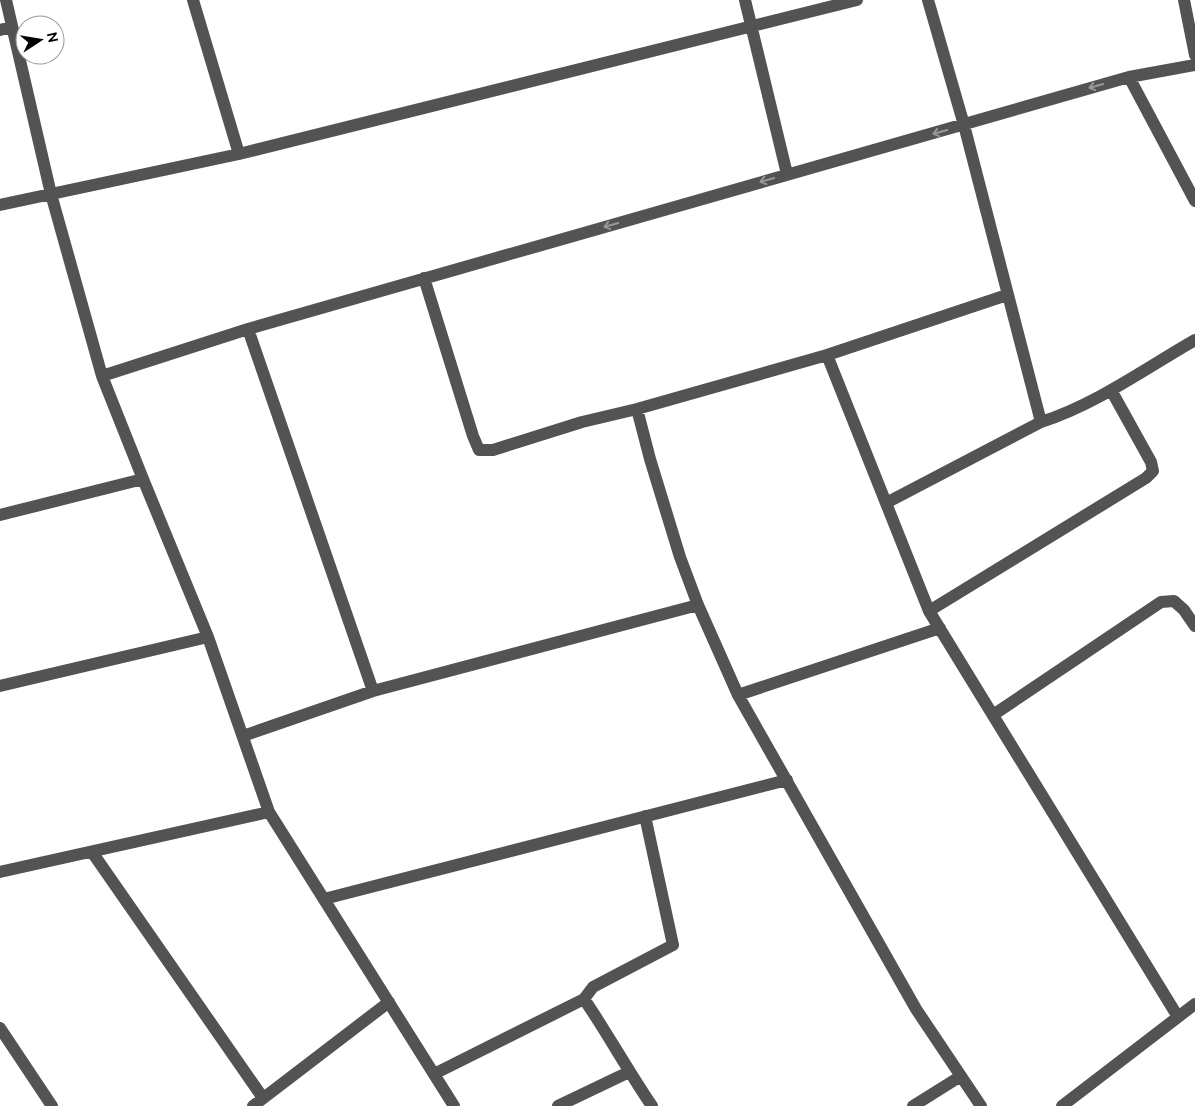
<svg xmlns="http://www.w3.org/2000/svg" width="1195" height="1106" viewBox="0 0 1195 1106" font-family="Ubuntu,sans-serif">
<style>
.lines{fill:none;stroke-linecap:round;stroke-linejoin:round}
.minor{stroke:#535353;stroke-width:12}
.oneway{stroke:#989898}
</style>
<rect width="100%" height="100%" fill="#fff"/>
<g class="lines">
<path class="minor" d="M6,0L51,194L102,376L143,479L208,637L269,812L454,1106
M193,0L239,154
M745,0L787,174
M928,0L964,125L1041,422C1095,405 1146,368 1195,340
M1184,0L1195,55
M0,30L12,27
M1129,77L1195,201
M0,205L239,154L857,0
M424,278L473,436L479,450H493L582,422L637,409L827,355L1007,295
M248,329L373,691
M827,355L929,611L1178,1017
M102,376L248,329L1129,77L1195,65
M637,409L650,459L680,557L698,605L738,695L916,1009L981,1106
M886,503L1041,422
M0,515L143,479
M929,611L1146,478L1153,471L1151,462L1111,390
M0,686L208,637
M738,695L940,628
M993,715L1161,602L1174,601L1184,610L1195,626
M243,736L373,691L698,605
M645,816L673,945L593,987L584,999C608,1034 628,1071 652,1106
M92,852L263,1098
M0,872L269,812
M324,899L787,780
M0,1028L52,1106
M434,1074L584,999
M253,1106L389,1002
M558,1106L629,1072
M913,1106L961,1076
M1062,1106L1195,1004"/>
</g>
<defs><path id="oneway-shaft" d="M-6 0H5M1.5-3L5.5 0L1.5 3" fill="none" stroke-width="1.6" stroke-linecap="round" stroke-linejoin="round" transform="scale(1.25)"/></defs>
<g class="oneway">
<use href="#oneway-shaft" transform="translate(1096 86) rotate(164)"/>
<use href="#oneway-shaft" transform="translate(940 132) rotate(164)"/>
<use href="#oneway-shaft" transform="translate(767 180) rotate(164)"/>
<use href="#oneway-shaft" transform="translate(611 225) rotate(164)"/>
</g>
<g transform="translate(40 40) rotate(78)"><circle r="24" fill="#ffffff" stroke="#999999"/>
<path d="M0-4L9 19L0 12L-9 19Z" fill="#000000"/>
<text y="-8" font-size="14" font-weight="bold" text-anchor="middle" fill="#000000">N</text>
</g>
</svg>
